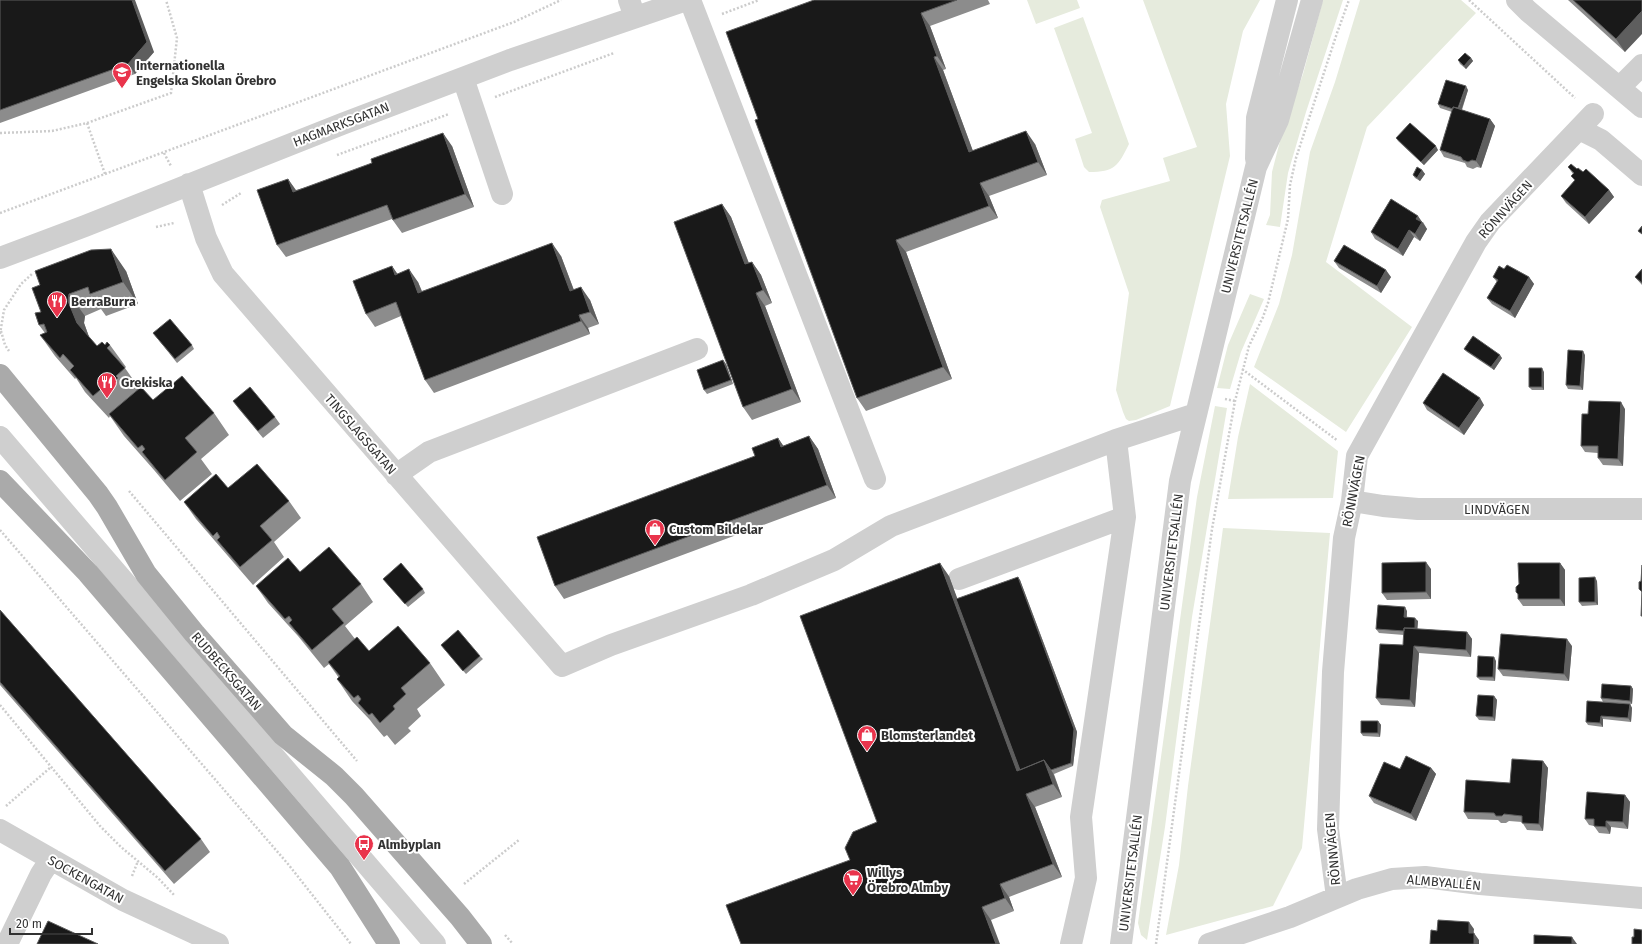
<svg xmlns="http://www.w3.org/2000/svg" width="1642" height="944" viewBox="0 0 1642 944" font-family="'Fira Sans',sans-serif">
<style>
.green{fill:#e6ebdd}
.lines{fill:none;stroke-linecap:round;stroke-linejoin:round}
.path{stroke:#ccc;stroke-width:2.5;stroke-dasharray:2 2;stroke-linecap:butt}
.minor{stroke:#cfcfcf;stroke-width:22}
.major{stroke:#aaa;stroke-width:22}
.wall{fill:#8c8c8c}
.shaded-wall{fill:#5e5e5e}
.building{fill:#191919;stroke:#5e5e5e}
.labels{text-anchor:middle;stroke-width:4;stroke-linejoin:round;paint-order:stroke}
.poi-label{font-size:13px;font-weight:bold;fill:#323232;stroke:#fff;text-anchor:start}
.street-label{font-size:13px;fill:#323232;stroke:#fff}
</style>
<rect width="100%" height="100%" fill="#fff"/>
<path class="green" d="M1027,0H1077L1080,8L1036,24Z
M1143,0H1260L1243,31L1226,104L1230,156L1170,406L1136,420L1129,421L1126,419L1123,412L1116,390L1129,293L1100,207L1102,200L1170,181L1163,158L1197,147Z
M1323,0H1343L1306,112L1288,173L1280,227L1266,225L1270,215L1272,172L1280,141L1303,74Z
M1360,0H1461L1476,13L1367,127L1326,262L1412,327L1346,432L1254,367L1279,304L1292,255L1310,152L1335,82Z
M1083,17L1129,144C1118,166 1115,172 1089,172L1084,167L1075,139L1092,133L1054,28Z
M1250,294L1264,299L1241,352L1230,389L1217,388L1228,345Z
M1250,384L1338,451L1333,498L1228,499L1238,437Z
M1215,406L1227,408L1192,617L1165,827L1147,940L1141,935L1138,923L1197,497Z
M1223,528L1330,533L1302,848L1273,906L1166,935L1179,865L1188,786Z"/>
<g class="lines">
<path class="path" d="M1469,0L1575,98
M722,14L759,0
M495,97L614,53
M87,123L105,174
M0,133L52,131L87,123L171,93L177,38L166,0
M164,153L171,166
M337,155L449,114
M222,205L241,193
M0,213L514,22L561,0
M156,227L174,223
M1,331L5,345L9,351
M0,334L4,310L21,284L32,274
M1242,369L1338,441
M1225,399L1235,401
M129,491L357,761
M0,530L288,864L351,944
M0,705L100,826L121,847L158,878L175,896
M6,806L51,767
M132,876L138,861
M464,884L520,839
M505,935L513,944
M1156,944L1212,529L1235,401L1249,346L1263,317L1268,303L1288,219L1290,185L1296,158L1337,33L1349,0"/>
<path class="minor" d="M629,0L635,17
M690,0L875,479
M1517,0L1528,11L1642,107
M463,78L502,194
M1620,87L1642,65
M1579,129L1601,140L1642,175
M1256,159L1257,118L1287,0
M189,184L206,238L223,274L562,666L611,645L751,595L834,560L891,526L1116,440L1196,414
M0,258L85,226L342,124L510,60L686,0
M0,437L435,944
M396,475L429,452L697,349
M1352,501L1383,506L1418,509H1642
M959,579L1125,517
M0,830L123,900L218,944
M1337,897L1328,829L1333,672L1344,538L1352,501L1357,456L1476,242L1490,222L1593,114
M7,944L41,874L51,859
M1071,944L1086,878L1081,817L1125,517L1116,440
M1121,944L1180,481L1256,167L1278,120L1312,0
M1209,944L1290,917L1357,889L1392,879L1425,877L1480,884L1642,898"/>
<path class="major" d="M0,375L98,494L107,507L146,574L194,633L283,735L334,776L354,796L460,917L481,944
M0,481L88,573L340,867L389,944"/>
</g>
<path class="wall" d="M0,0L154,52L135,74L0,123Z
M814,0H988L990,4L930,26L946,69L943,70L973,151L1035,144L1047,175L989,196L998,218L906,252L952,379L866,411L857,398L758,119Z
M1568,0H1642L1625,52Z
M1471,58L1473,61L1466,69L1460,64L1458,60Z
M1468,90L1462,110L1490,119L1495,126L1481,168L1477,167L1473,169L1467,167L1465,163L1444,157L1440,150L1452,112L1440,108L1438,104Z
M1396,138L1438,150L1424,165L1398,141Z
M452,146L474,207L402,233L392,219L286,257L277,245L288,179L296,190Z
M1568,167L1577,169L1583,172L1609,190L1614,197L1589,224L1566,203L1561,196L1575,181L1571,176L1573,174Z
M1422,170L1425,174L1420,181L1415,178L1413,175Z
M722,204L731,217L749,263L752,262L761,275L772,303L765,306L801,402L752,420L743,407Z
M1423,222L1427,229L1420,241L1414,237L1403,256L1375,239L1371,232Z
M561,256L574,290L590,300L599,324L588,328L590,334L434,393L425,380L401,316L375,327L366,314L392,266L397,274L418,282L422,291Z
M1334,261L1391,277L1381,293L1339,268Z
M1504,269L1529,277L1534,284L1515,318L1492,304L1487,298L1497,282L1493,277Z
M1642,269V285L1635,277Z
M126,271L138,304L106,316L101,309L85,316L84,323L89,337L97,346L105,345H110L126,367L125,368L139,388L153,400L214,413L229,435L201,459L212,474L180,501L154,470L124,436L110,416L109,418L85,392L76,378L75,379L55,356L40,335L45,333L39,325L41,312L40,285Z
M153,333L192,345L194,349L177,363Z
M1464,349L1502,358L1494,370L1467,352Z
M1585,355L1583,390L1568,389L1566,385Z
M726,364L733,384L707,394L704,390Z
M1544,372V390H1532L1529,387Z
M233,401L275,417L280,424L263,438L238,408Z
M1423,403L1484,405L1464,435L1427,410Z
M1625,409L1623,466L1603,465L1598,458V453L1585,452L1581,446L1588,414Z
M809,436L818,449L836,498L564,599L555,586L755,456L778,438L783,446Z
M228,488L289,501L301,518L274,542L284,557L253,585L196,519L184,502Z
M1560,563L1565,570V606H1523L1518,599V595L1516,592Z
M1431,569V599L1387,600L1382,593Z
M300,572L361,584L373,602L345,626L355,639L369,651L430,663L445,685L417,709L421,716L408,728L411,731L395,745L387,735L384,737L373,724L370,720L352,701L337,679L339,678L329,664L324,668L298,636L268,603L256,586Z
M949,576L957,599L1020,580L1077,732L1073,766L1054,774L1062,797L1035,807L1062,877L1009,897L1014,911L991,920L850,860L877,822Z
M383,579L423,589L425,593L408,607Z
M1597,581L1598,605L1582,606L1579,602Z
M0,610L201,839L210,852L174,884L0,685Z
M1407,611V617L1418,621L1417,629L1467,632L1472,639L1471,657L1419,653L1415,707L1381,705L1376,698L1403,645L1404,635L1379,633L1376,629Z
M441,645L480,656L483,659L466,674Z
M1572,646L1569,681L1503,676L1498,669Z
M1496,661L1495,681L1480,680L1477,677Z
M1631,686L1633,689L1632,704L1603,702L1601,698Z
M1494,696L1497,700L1495,721L1479,720L1476,716Z
M1630,704L1632,708L1631,722L1603,719V727L1588,725L1586,722Z
M1378,721L1381,725L1380,737L1363,736L1361,733Z
M1543,761L1548,768L1543,831L1527,830L1522,822L1509,821L1506,823H1501L1498,820L1468,819L1464,812L1510,783Z
M1431,768L1436,774L1416,821L1374,803L1369,796Z
M1625,795L1630,802L1628,829L1611,827L1610,834L1599,833L1594,826L1589,825L1585,819Z"/>
<path class="shaded-wall" d="M132,0H135L154,52L135,74L128,64Z
M1642,11V34L1625,52L1616,39Z
M921,13L930,26L946,69L937,56Z
M934,57L943,70L978,165L969,152Z
M1471,58L1473,61L1466,69L1464,66Z
M1466,86L1468,90L1460,114L1458,111Z
M1490,119L1495,126L1481,168L1476,161Z
M1026,131L1035,144L1047,175L1038,162Z
M443,133L452,146L474,207L465,194Z
M1436,146L1438,150L1424,165L1421,162Z
M1422,170L1425,174L1420,181L1417,178Z
M288,179L297,192H293Z
M980,183L989,196L998,218L989,206Z
M1609,190L1614,197L1589,224L1585,217Z
M722,204L731,217L754,277L745,264Z
M1418,216L1427,229L1420,241L1415,234L1416,219Z
M1409,230L1414,237L1403,256L1398,249Z
M896,240L906,252L952,379L943,367Z
M552,243L561,256L579,304L570,291Z
M111,249L126,271L138,304L123,282Z
M752,262L761,275L772,303L763,290Z
M392,266L401,279L395,275Z
M409,269L418,282L427,305L418,293Z
M1386,270L1391,277L1381,293L1377,286Z
M1529,277L1534,284L1515,318L1510,311Z
M581,287L590,300L599,324L590,312Z
M756,293L765,306L801,402L792,389Z
M69,294L85,316L84,323L92,345L77,323L68,301Z
M579,315L588,328L590,334L581,321Z
M1583,351L1585,355L1583,390L1580,386Z
M1500,355L1502,358L1494,370L1491,367Z
M723,360L726,364L733,384L731,380Z
M1542,368L1544,372V390L1542,387Z
M1480,398L1484,405L1464,435L1459,428Z
M1621,402L1625,409L1623,466L1618,459Z
M809,436L818,449L836,498L827,485Z
M778,438L787,451L781,447Z
M1426,562L1431,569V599L1426,592Z
M940,563L949,576L1025,780L1017,771Z
M1560,563L1565,570V606L1560,599Z
M1018,577L1020,580L1077,732L1073,766L1071,763Z
M1595,577L1597,581L1598,605L1595,602Z
M1405,607L1407,611L1406,621L1404,617Z
M1415,618L1418,621L1417,635L1414,632Z
M1467,632L1472,639L1471,657L1466,650Z
M1567,639L1572,646L1569,681L1564,674Z
M1414,646L1419,653L1415,707L1410,700Z
M1494,657L1496,661L1495,681L1493,677Z
M1631,686L1633,689L1632,704L1630,701Z
M1494,696L1497,700L1495,721L1493,717Z
M1630,704L1632,708L1631,722L1628,718Z
M1601,716L1603,719V727L1600,723Z
M1378,721L1381,725L1380,737L1378,733Z
M1044,760L1053,773L1062,797L1053,784Z
M1543,761L1548,768L1543,831L1539,824Z
M1431,768L1436,774L1416,821L1411,814Z
M1026,794L1035,807L1062,877L1053,864Z
M1625,795L1630,802L1628,829L1623,822Z
M1606,821L1611,827L1610,834L1606,827Z
M1000,884L1009,897L1014,911L1005,898Z
M982,907L991,920L1000,944H996Z
M1469,922L1474,929L1473,940L1469,933Z
M1474,933L1479,940V944H1474Z
M1572,937L1577,944H1572Z"/>
<path class="building" d="M0,0H132L147,42L128,64L0,110Z
M814,0H957L921,13L937,56L934,57L969,152L1026,131L1038,162L980,183L989,206L896,240L943,367L857,398L755,120L758,119L726,32Z
M1573,0H1642V11L1616,39Z
M1465,53L1471,58L1464,66L1458,60Z
M1446,80L1466,86L1458,108L1453,107V109L1438,104Z
M1453,107L1490,119L1476,161L1472,160L1468,162L1463,160L1461,157L1440,150Z
M1410,123L1436,146L1421,162L1396,138Z
M443,133L465,194L393,220L387,205L277,245L257,190L288,179L293,192L372,163L371,159Z
M1571,164L1577,169L1578,168L1583,172L1586,169L1609,190L1585,217L1561,196L1575,180L1571,176L1574,173L1568,167Z
M1417,167L1422,170L1417,178L1413,175Z
M1391,199L1418,216L1416,219L1422,222L1415,234L1409,230L1398,249L1371,232Z
M722,204L745,264L752,262L763,290L756,293L792,389L743,407L674,222Z
M1642,226V234L1638,231Z
M552,243L570,291L581,287L590,312L579,315L581,321L425,380L396,302L366,314L353,281L392,266L395,275L409,269L418,293Z
M1344,245L1386,270L1377,286L1334,261Z
M111,249L123,282L90,294L88,287L69,294L68,301L77,323L97,346L102,342L105,345L107,342L110,345L107,348L125,368L116,376L118,378L115,381L113,379L93,396L70,370L74,366L63,354L60,358L40,335L47,332L44,324L39,325L35,313L41,312L32,288L40,285L35,271L91,250Z
M1507,265L1529,277L1510,311L1487,298L1498,280L1493,277L1499,266L1504,269Z
M1642,269V283L1635,277Z
M170,319L192,345L175,359L153,333Z
M1473,336L1500,355L1491,367L1464,349Z
M1568,350L1583,351L1580,386L1566,385Z
M723,360L731,380L704,390L697,370Z
M1529,368H1542V387H1529Z
M1443,373L1480,398L1459,428L1423,403Z
M182,376L214,413L185,438L197,452L165,480L142,452L145,449L142,445L138,448L109,414L141,387L153,400Z
M250,387L275,417L258,431L233,401Z
M1589,401L1621,402L1618,459L1598,458V446H1581L1582,414H1588Z
M809,436L827,485L555,586L537,537L755,456L752,448L778,438L781,447Z
M257,464L289,501L260,526L272,540L240,567L217,540L220,537L217,532L213,536L184,502L216,474L228,488Z
M329,547L361,584L332,609L344,623L312,650L289,623L292,620L289,616L285,619L256,586L288,558L300,572Z
M1426,562V592L1382,593V563Z
M401,563L423,589L405,604L383,579Z
M940,563L1017,771L1044,760L1053,784L1026,794L1053,864L1000,884L1005,898L982,907L996,944H741L726,905L850,860L845,848L853,832L877,822L800,616Z
M1518,563H1560V599H1518V594L1516,592V587L1519,584Z
M1642,565V616H1641L1642,592L1639,589V582L1641,581Z
M1018,577L1074,729L1071,763L1051,770L1044,760L1020,770L956,599Z
M1595,577V602H1579V578Z
M1378,605L1405,607L1404,617L1415,618V628H1404V631L1376,629Z
M0,610L201,839L165,871L0,682Z
M398,626L430,663L401,688L406,694L393,706L395,709L380,723L372,713L369,715L358,703L361,699L358,695L354,698L337,679L340,676L328,662L357,637L369,651Z
M1404,628L1467,632L1466,650L1414,646L1410,700L1376,698L1380,644L1403,645Z
M458,630L480,656L463,671L441,645Z
M1501,634L1567,639L1564,674L1498,669Z
M1478,656L1494,657L1493,677H1477Z
M1602,684L1631,686L1630,701L1601,698Z
M1478,695L1494,696L1493,717L1476,716Z
M1587,701L1630,704L1628,718L1601,716L1600,723L1586,722Z
M1361,721H1378V733H1361Z
M1406,756L1431,768L1411,814L1369,796L1384,762L1400,769Z
M1512,759L1543,761L1539,824L1522,823V816L1504,814L1502,816H1496L1494,813L1464,812L1466,780L1510,783Z
M1587,792L1625,795L1623,822L1606,821V827L1594,826V819H1585Z
M1438,920L1469,922V933H1474V944H1430L1431,930L1437,931Z
M48,921L98,944H37Z
M1634,929L1642,930V944H1632V937H1634Z
M1534,935L1572,937V944H1534Z"/>
<defs>
<symbol id="school-pin" viewBox="-11 -11 22 30"><path d="M0 17L-7.5 6A9.5 9.5 0 1 1 7.5 6Z" fill="#e9344c" stroke="#fff"/><path d="M0-5L7-2L0 1L-7-2ZM-4 1L0 2.5L4 1V4Q0 6-4 4Z" fill="#fff"/></symbol>
<symbol id="restaurant-pin" viewBox="-11 -11 22 30"><path d="M0 17L-7.5 6A9.5 9.5 0 1 1 7.5 6Z" fill="#e9344c" stroke="#fff"/><path d="M-5-6h1v4h1v-4h1v4h1v-4h1v5L-1.5 .5V6h-2V.5L-5-1ZM5-6V6H3V1.5H1.5Q1.5-4 5-6Z" fill="#fff"/></symbol>
<symbol id="shop-pin" viewBox="-11 -11 22 30"><path d="M0 17L-7.5 6A9.5 9.5 0 1 1 7.5 6Z" fill="#e9344c" stroke="#fff"/><path d="M-5-2.5h2.3a2.7 3.5 0 0 1 5.4 0H5L5.5 6h-11ZM-1.5-2.5h3a1.5 2.3 0 0 0-3 0Z" fill="#fff"/></symbol>
<symbol id="bus-pin" viewBox="-11 -11 22 30"><path d="M0 17L-7.5 6A9.5 9.5 0 1 1 7.5 6Z" fill="#e9344c" stroke="#fff"/><path d="M-5-6H5V4H4V6H2V4H-2V6H-4V4H-5ZM-3.5-4V0h7V-4ZM-3.5 1.2v1.5H-2V1.2ZM2 1.2v1.5H3.5V1.2Z" fill="#fff"/></symbol>
<symbol id="supermarket-pin" viewBox="-11 -11 22 30"><path d="M0 17L-7.5 6A9.5 9.5 0 1 1 7.5 6Z" fill="#e9344c" stroke="#fff"/><path d="M-6-5.5h2.5l.6 2H6L4.5 2H-2.5L-4.4-4H-6ZM-1.5 3.2a1.3 1.3 0 1 0 .1 0ZM3 3.2a1.3 1.3 0 1 0 .1 0Z" fill="#fff"/></symbol>
</defs>
<g fill-rule="evenodd">
<use href="#school-pin" x="111" y="61" width="22" height="30"/>
<use href="#restaurant-pin" x="46" y="290" width="22" height="30"/>
<use href="#restaurant-pin" x="96" y="371" width="22" height="30"/>
<use href="#shop-pin" x="644" y="518" width="22" height="30"/>
<use href="#shop-pin" x="856" y="724" width="22" height="30"/>
<use href="#bus-pin" x="353" y="833" width="22" height="30"/>
<use href="#supermarket-pin" x="842" y="868" width="22" height="30"/>
</g>
<g class="labels">
<g class="poi-label">
<text x="136" y="70">Internationella<tspan x="136" dy="15">Engelska Skolan Örebro</tspan></text>
<text x="71" y="306">BerraBurra</text>
<text x="121" y="387">Grekiska</text>
<text x="669" y="534">Custom Bildelar</text>
<text x="881" y="740">Blomsterlandet</text>
<text x="378" y="849">Almbyplan</text>
<text x="867" y="877">Willys<tspan x="867" dy="15">Örebro Almby</tspan></text>
</g>
<g class="street-label">
<text transform="translate(341 124) rotate(-21)" y="5">HAGMARKSGATAN</text>
<text transform="translate(1505 209) rotate(-48)" y="5">RÖNNVÄGEN</text>
<text transform="translate(1239 236) rotate(-76)" y="5">UNIVERSITETSALLÉN</text>
<text transform="translate(361 434) rotate(49)" y="5">TINGSLAGSGATAN</text>
<text transform="translate(1353 491) rotate(-79)" y="5">RÖNNVÄGEN</text>
<text x="1497" y="514">LINDVÄGEN</text>
<text transform="translate(1171 552) rotate(-83)" y="5">UNIVERSITETSALLÉN</text>
<text transform="translate(227 671) rotate(49)" y="5">RUDBECKSGATAN</text>
<text transform="translate(1332 849) rotate(-95)" y="5">RÖNNVÄGEN</text>
<text transform="translate(1130 873) rotate(-83)" y="5">UNIVERSITETSALLÉN</text>
<text transform="translate(86 879) rotate(29)" y="5">SOCKENGATAN</text>
<text transform="translate(1444 882) rotate(5)" y="5">ALMBYALLÉN</text>
</g>
</g>
<path d="M10 928v6h82v-6" fill="none" stroke="#323232" stroke-width="2"/>
<text x="16" y="928" font-size="12" fill="#323232" stroke="#ffffff" stroke-width="3" paint-order="stroke">20 m</text>
</svg>
